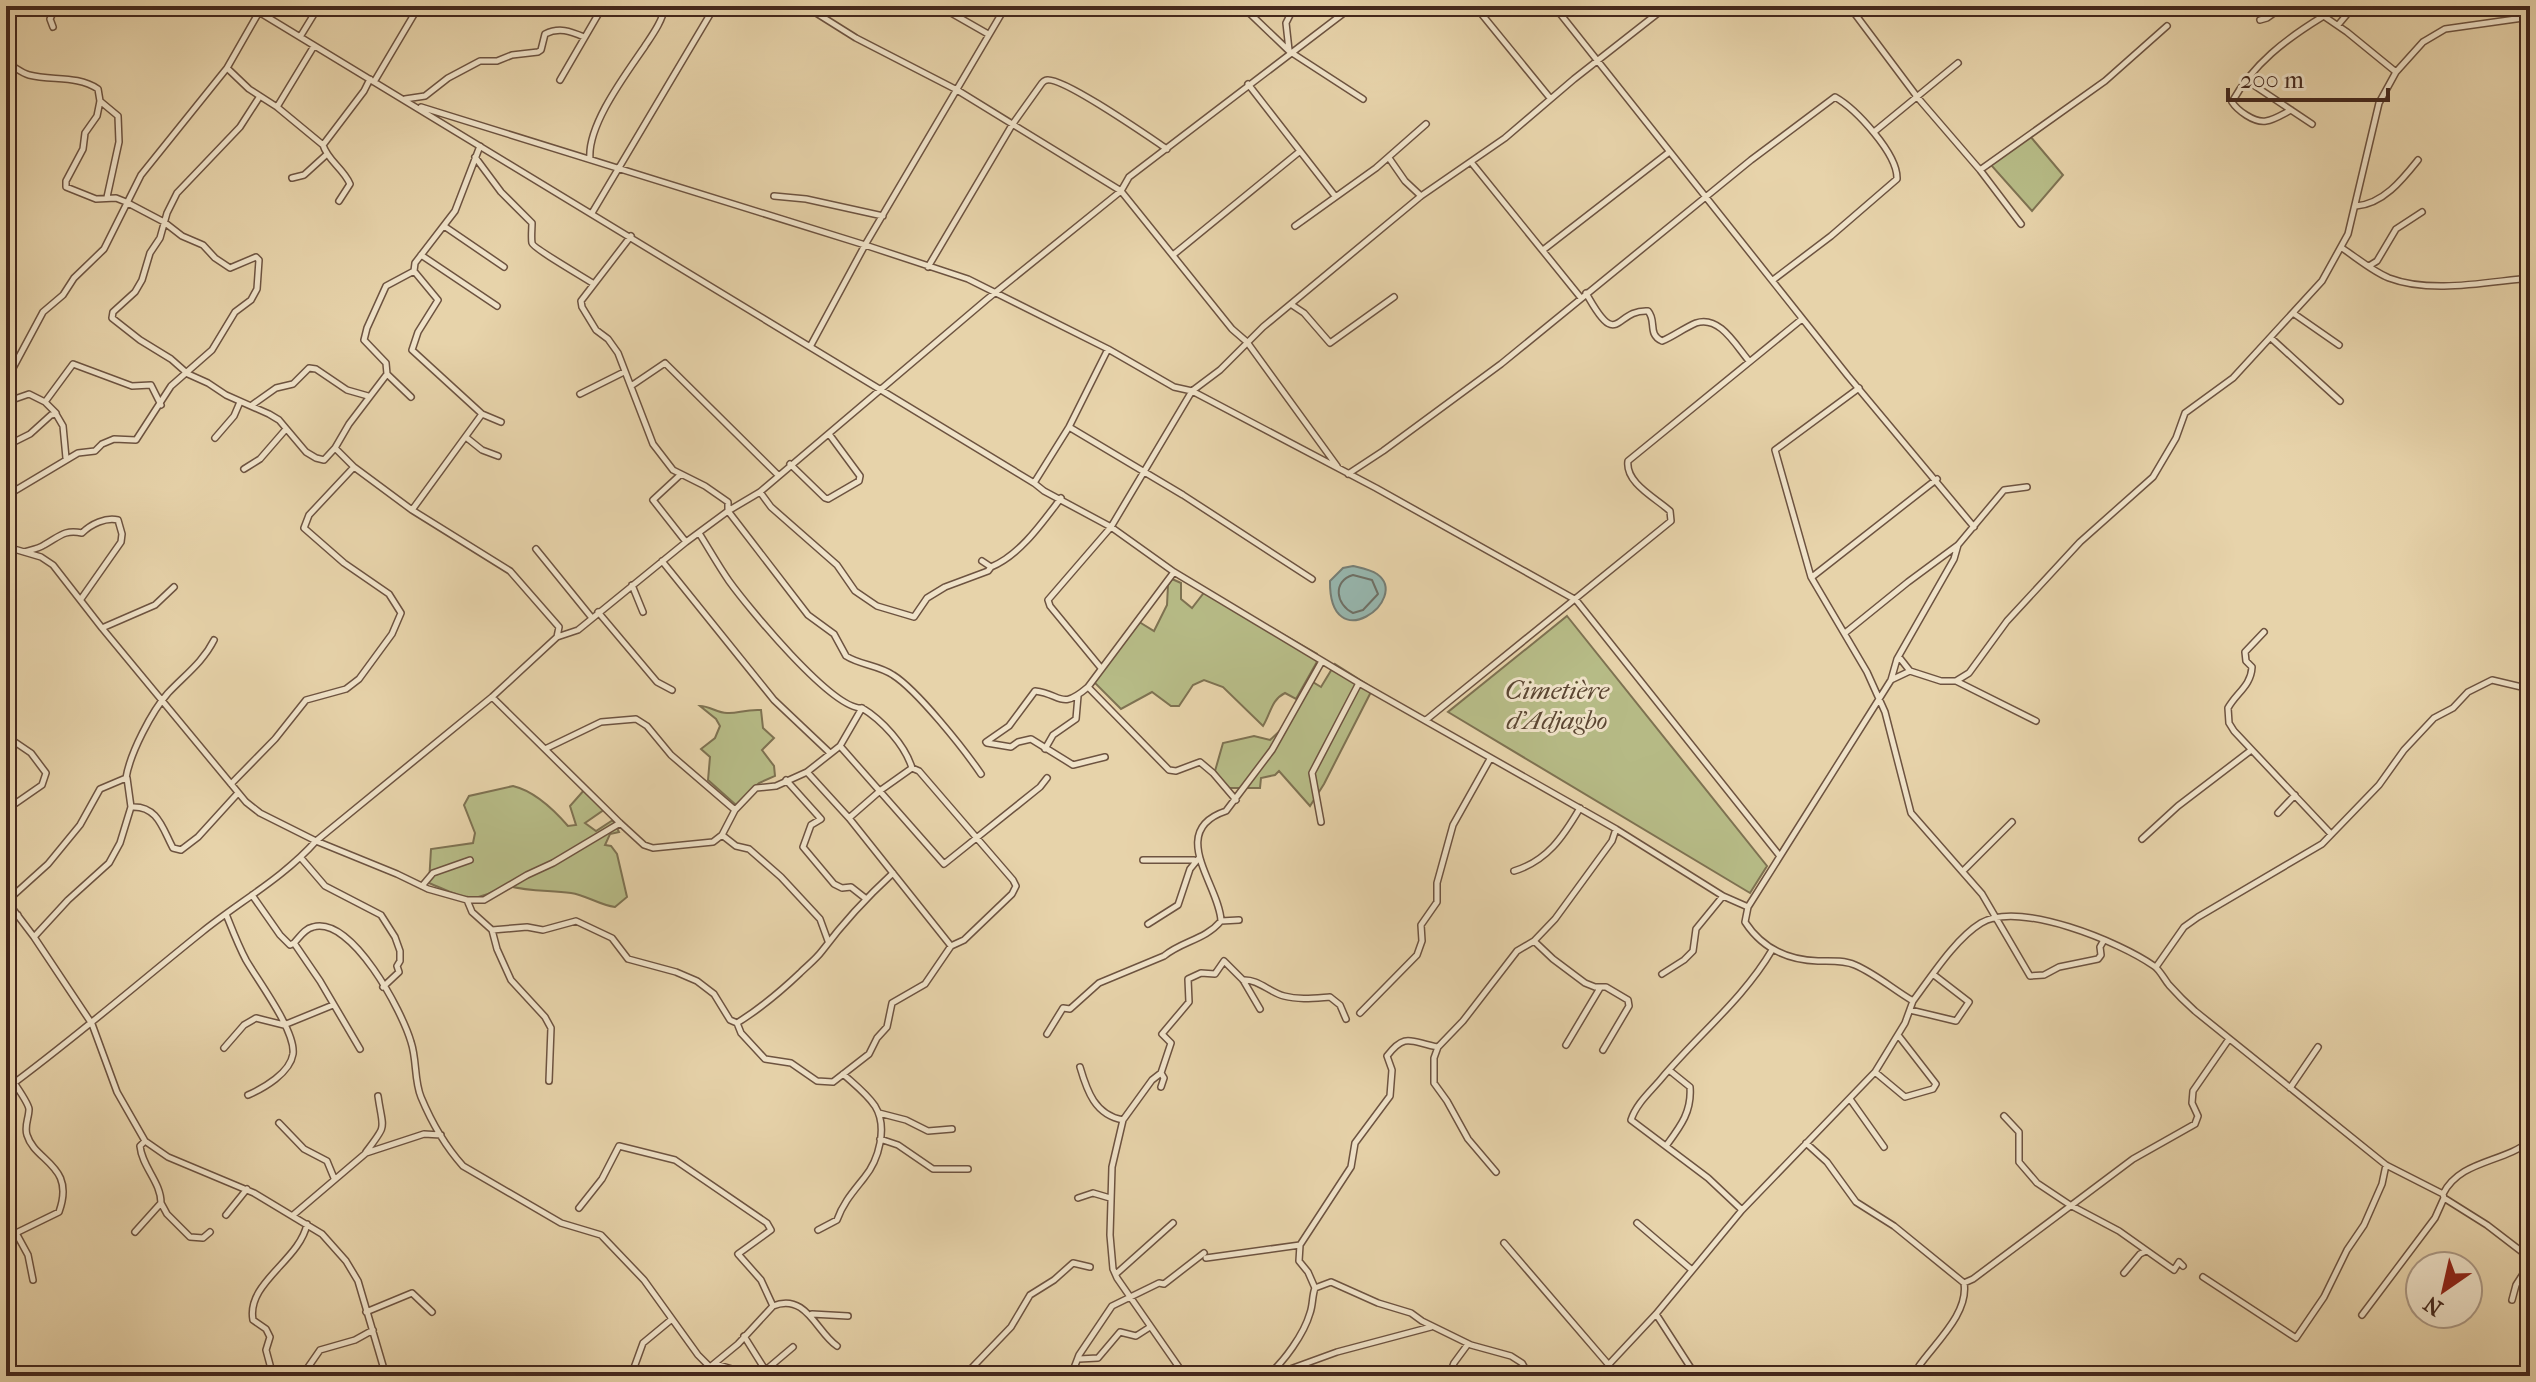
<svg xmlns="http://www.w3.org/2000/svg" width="2536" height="1382" viewBox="0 0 2536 1382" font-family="'IM FELL French Canon',serif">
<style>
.green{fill:#b7bc87;stroke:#7e7252;stroke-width:2}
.water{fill:#97b7af;stroke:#767e75;stroke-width:2}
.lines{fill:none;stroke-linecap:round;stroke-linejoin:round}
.shore{stroke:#6e7066;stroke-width:2}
.minor-casing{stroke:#6d5340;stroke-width:8}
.minor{stroke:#efe2c8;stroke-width:5}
.labels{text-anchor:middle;stroke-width:6;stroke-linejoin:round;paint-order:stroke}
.park-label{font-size:26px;font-style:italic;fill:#5b4632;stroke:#efe2c8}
</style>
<rect width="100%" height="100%" fill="#e7d3aa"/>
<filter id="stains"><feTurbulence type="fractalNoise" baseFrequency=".0025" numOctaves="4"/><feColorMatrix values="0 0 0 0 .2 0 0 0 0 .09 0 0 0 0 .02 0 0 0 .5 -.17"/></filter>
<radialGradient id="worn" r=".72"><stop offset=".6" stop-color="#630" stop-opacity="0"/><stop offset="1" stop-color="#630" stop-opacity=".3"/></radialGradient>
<path class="green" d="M2030,136L2063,175L2032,211L1991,165Z
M1172,579L1181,583V599L1192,608L1206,590L1317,654L1318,660L1296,699L1285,693C1271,700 1271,713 1263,726L1223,687L1204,680L1193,685L1179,706H1171L1152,692L1121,709L1093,681L1136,620L1154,631L1167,605L1168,585Z
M1567,616L1767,866L1750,893L1448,712Z
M1335,664L1373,688L1324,784L1310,806L1279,771L1275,775L1261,778L1260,788H1228L1215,771L1223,743L1254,736L1270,740L1285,726L1311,681L1321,687Z
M700,706C710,706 717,713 727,713C737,714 745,709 761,710L763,728L774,738L762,750L774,766L775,776L759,783L736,805L708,780L710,757L701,749L715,738L720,726L716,719Z
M513,786C534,791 555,811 568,826L576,825L570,806L585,789L605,809L585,823L596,831L613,820L619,832L610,834L605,845L611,846L617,854L627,897L615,907C599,905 586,895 571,893C548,890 528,892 505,885C472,906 463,897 429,883L431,849L473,843L475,833L464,805L469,796Z"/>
<path class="water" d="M1353,566C1361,568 1371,570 1377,574C1412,599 1329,660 1330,581L1343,568Z"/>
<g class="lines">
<path class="shore" d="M1353,575L1372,580L1378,594L1363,610L1353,613C1336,605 1332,581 1353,575Z"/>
<defs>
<path id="minor" d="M249,6L1034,483L1044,491L1111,527L1174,572L1359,683L1616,829L1723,896L1748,907
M591,6L599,11
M805,6L856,38L957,90L1121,191L1232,329L1247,342L1337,466
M939,6L988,34
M1242,6L1289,51L1363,99
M1475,6L1550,98
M1554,6L1848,376L1974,527
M1849,6L1918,98L1980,170L2021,224
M2309,6L2347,32L2396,72
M2520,6L2523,18
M259,12L227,68L249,89L277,107L323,145L364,91L370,79
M1562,16L1572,6
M2260,20L2267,18L2284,6
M2338,25L2354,6
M53,27L50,19L56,6
M300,37L319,6
M1289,50L1286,23L1294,7
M6,63C14,66 21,73 29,75C52,81 77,75 98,89L100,101L97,116L85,133L83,149L66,181V187L96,199L116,198L126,202L164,222L182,236L203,245L215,258L230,268L256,257L259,260L257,289L251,300L235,312L212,350L171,386L136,440L114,439L102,444L95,451L78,453L6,496
M560,80L603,6
M2246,80L2312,124
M374,82L419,6
M1248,84L1335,196
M260,96L240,127L177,193L167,213L160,238L150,253L142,280L135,292L113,312L112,318L140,340L171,359L188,374L208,383L226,395L269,414L279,420L306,452L316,458L324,460L335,448L349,424L387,374L386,363L364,340L367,328L386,286L414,271L415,263L455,211L480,146
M405,99L425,96L448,78L480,61H497L512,55L538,52L541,50L545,34C559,27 570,31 584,37
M100,101L118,116L119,142L107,197
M277,107L314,46
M421,107L865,245L968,279L1108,349L1174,387L1192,391L1376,488L1576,600L1779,855
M2291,110C2283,114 2274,120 2266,121C2254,123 2237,110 2232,102C2253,64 2286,39 2322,17
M1874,132L1958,63
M323,145C328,161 343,168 350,184L339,201
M475,157L501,192L532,223C532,228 531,238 532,243C533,248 585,278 594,284
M1389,158L1405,181L1421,196
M590,159C587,125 626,74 645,46C653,34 663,20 665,6
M1471,162L1581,298
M1980,170L2105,81L2167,26
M292,178L304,175L326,155
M774,196L806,199L883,216
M2356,206C2383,204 2402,180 2418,160
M592,213L715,6
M444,226L504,267
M1295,226L1376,168L1426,124
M631,236L581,301L582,307L596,330L608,339L618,353L653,444L673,470L705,486L728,502V511L808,615L834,634L846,656C860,665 878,665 893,675C917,690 964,749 981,774
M2342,248C2357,258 2372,271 2389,278C2431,294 2486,282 2530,278
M1543,250L1668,153
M421,255L497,306
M1173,255L1299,152
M2369,266L2377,261L2396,229L2422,212
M928,267L1012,125L1042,83C1043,82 1045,80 1047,80C1063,77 1149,137 1167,149
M414,271L438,300L418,332L412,350L482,414L501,422
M1586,293C1619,353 1614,309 1648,311C1657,321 1647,334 1662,341C1674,336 1684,328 1696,323C1720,315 1736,346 1749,361
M1292,305L1304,313L1330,343L1394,297
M2293,313L2339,345
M2271,338L2340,401
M811,345L865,245L1006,6
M387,374L411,397
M6,381L43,312L63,295L74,278L104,249L141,175L227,68
M631,386L665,363L778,475
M1859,388L1775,450L1811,577L1867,672L1885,712L1911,813L1982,894L2030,976L2044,975L2059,967L2098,959L2101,955L2100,947L2104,940
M580,394L624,372
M6,402L29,394L45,402L56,413
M45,402L73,364L132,386L151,385L161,405
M252,405L276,388L293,384L309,368L316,369L347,390L368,396
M1069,427L1183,495L1312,579
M215,438L234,416L240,402
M467,438L482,450L498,456
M6,446L30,434L51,415L56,414L63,426L66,458
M335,448L354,467L412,510L510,571L559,627L557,637
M790,464L825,498L828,499L859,481L860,476L829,434
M244,469L260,459L286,429
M1348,474L1383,451L1501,364L1751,160L1835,97C1856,109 1898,154 1897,179L1831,236L1773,280
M680,475L653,500L686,542
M1034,483L1069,427L1108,349
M760,492L771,507L837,565L855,591L877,606L914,617L927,598L945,587L988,571L991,567
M412,510L482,414
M699,533C709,549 718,565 729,581C747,606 832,710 862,708L840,746
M6,543L14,549L41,557L53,565L102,628L246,802L260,813L316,841L397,874L428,889L467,900H484L527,875L553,863L620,823
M1958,545L1954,559L1897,659L1891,680L1748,907L1745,922C1762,948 1786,960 1818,961C1830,961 1844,960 1855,965C1876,974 1894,990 1913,1001C1931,977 1955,939 1981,923C2019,900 2120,942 2154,966C2160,970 2164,979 2169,985C2177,994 2186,1003 2195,1011L2386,1165L2443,1194L2444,1198L2487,1225L2530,1258
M536,549L592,618
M24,552C30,550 38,549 44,545C59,537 64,529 82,533C91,524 106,517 118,520L122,534L121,542L81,599
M662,561L774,700L830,753
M982,561L991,567C1020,555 1042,523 1061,498
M1174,572L1088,687L1169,770L1176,771L1200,762L1213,773L1236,800
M1812,577L1937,479
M632,585L643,612
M598,612L657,682L672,690
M102,628L155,605L174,587
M2264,632L2245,652L2246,661L2252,667C2251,686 2236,693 2228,708L2229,723L2234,731L2331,834
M1845,633L1908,582L1958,545L2004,490L2027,487
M1899,657L1910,671L1941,681H1956L2036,721
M1101,668L1050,606L1048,600L1111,527L1192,391L1220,370L1263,327L1421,196L1505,138L1574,79L1667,6
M1891,680L1910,671
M1956,681L1969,673L2007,621L2080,542L2153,477L2176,438L2185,413L2233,378L2322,281L2348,234L2379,103L2396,72L2423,42L2445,29L2530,17
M492,697L620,823L644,845L653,848L713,842L722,835L735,810L756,788L776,786L807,772L840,746L944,864L1040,787L1047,778
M862,708C882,720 905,745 912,768
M1426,720L1671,521L1670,511C1656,498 1625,483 1628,461L1802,319
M6,736L31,753L46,773L42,785L6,810
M986,742L1009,726L1035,691C1062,694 1060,711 1088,687
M987,743L1011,747L1018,742L1031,739L1073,765L1105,757
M545,749L601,722L636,719L647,726L671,755L735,810
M1045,749L1053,735L1076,719L1078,696
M807,772L849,818L951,946
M786,780L821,819L811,825L803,847L834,884L842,888L851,887L865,898
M231,784L275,739L306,700L346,689L359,679L392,634L401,613L389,594L344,563L304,528L309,515L354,467
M131,807C158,805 163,830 173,848L181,850L198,837L238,793
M2278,813L2295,795
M1321,822L1312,773L1359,683
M722,835L736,846L749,849L781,877L820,919L828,941
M2142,839L2178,806L2250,751
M301,858L325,886L381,915L395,937L400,951V961L397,966L399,972L383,987
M1143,860H1194
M1514,871C1547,861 1563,837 1580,808
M1963,871L2012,822
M422,886L433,873L470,860
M252,895L280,935L290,945L294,943L320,981L360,1049
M6,900L34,937L92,1024L117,1092L145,1141L168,1157L254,1193L322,1234L346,1261L358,1281L386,1376
M467,900L472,912L492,930L497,949L511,980L545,1017L551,1028L549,1081
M7,901L48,864L80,825L100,789L126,778C130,753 152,711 168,693C185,675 203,662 214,640
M226,914C232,929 238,945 246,960C258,981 296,1031 293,1054C290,1073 264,1088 248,1095
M6,921L18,915
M1221,921L1239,920
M1148,924L1178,905L1190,869L1199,858
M492,930L527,927L543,930L576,921L612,938L628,959L676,972L697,981L714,994L730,1020L737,1023L741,1033L765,1059L791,1063L817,1081L833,1082L869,1054L877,1038L887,1027L892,1003L925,984L951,946L964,940L1012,894L1016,886L1013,880L919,771L912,768L881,790L849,818
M34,937L68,900L109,863L120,843L131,807L127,778
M1534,941L1553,959L1585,983L1595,987H1606L1628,1000L1629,1006L1603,1050
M294,943C300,937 304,929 313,927C352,916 402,1011 411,1042C417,1060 414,1080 421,1097C431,1121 446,1147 463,1166L561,1223L601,1235L644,1280L698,1355L710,1367L713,1376
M2156,967L2184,927L2198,917L2322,844L2379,785L2404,750L2434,718L2453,708L2468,692L2492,680L2530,689
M1662,974L1684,960L1693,951L1696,929L1723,896
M1243,980C1258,979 1269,992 1284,996C1299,1000 1315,998 1330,997L1340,1005L1346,1019
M1910,1010L1956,1021L1969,1002L1934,975
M1360,1013L1417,955L1422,941L1421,925L1437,902V883L1453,825L1490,759
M737,1023C761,1008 780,992 800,973C807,966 816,959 822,951C843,923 867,897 893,873
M1047,1034L1063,1008L1070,1009L1099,983L1164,956C1182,941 1205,940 1221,921C1220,886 1166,831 1226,811L1272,750L1322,661
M1566,1045L1600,988
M224,1048L244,1025L256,1018L284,1025L333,1005
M1080,1067C1087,1091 1095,1115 1123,1120
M6,1071C11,1079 28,1101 29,1109C29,1118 24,1126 27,1135C35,1162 76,1165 59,1212L16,1233
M1875,1072L1905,1097L1933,1089L1936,1084L1898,1035
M1161,1087L1164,1078L1161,1073
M2290,1088L2318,1047
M6,1089C74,1039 136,985 202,932C239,902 283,878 316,841L492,697L557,637L578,630L686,542L728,511L760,492L986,300L1121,191L1129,177L1353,6
M1850,1099L1884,1147
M879,1113L906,1120L928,1131L952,1129
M2004,1116L2019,1132V1162L2037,1183L2070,1205L2119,1231L2174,1270L2179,1262L2183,1266
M279,1123L304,1149L327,1161L334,1178
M880,1139L898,1145L933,1169H968
M1806,1143L1827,1162L1856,1202L1894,1226L1964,1283C1969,1313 1936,1342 1919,1366L1920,1372L1928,1376
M1666,1146C1680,1127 1692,1112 1690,1087L1669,1070
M366,1152C388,1123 383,1131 378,1096
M1496,1172L1468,1139L1447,1101L1434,1083V1058L1438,1047L1463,1021L1517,951L1534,941L1555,919L1612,841L1616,829
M2443,1194C2460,1160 2503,1163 2530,1141
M1078,1198L1093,1193L1110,1198
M161,1203L167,1214L190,1237L203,1238L210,1232
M579,1208L602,1179L619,1146L675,1160L767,1223L771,1230L738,1254L761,1280L773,1306L738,1344L710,1367
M1742,1210L1708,1178L1631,1120C1636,1104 1650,1092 1661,1079C1697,1036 1744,998 1772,950
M226,1215L247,1189
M292,1216L366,1153L424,1134L441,1135
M6,1221L16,1233L28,1255L33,1280
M1637,1223L1692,1270
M818,1230L837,1220C843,1203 853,1192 864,1178C879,1160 888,1127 875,1106C867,1094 854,1084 843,1074
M135,1232L161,1203C161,1182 142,1167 140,1146L145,1141
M1504,1243L1608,1364
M1206,1258L1300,1245
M2124,1273L2140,1254L2146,1251
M1116,1274L1173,1223
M2203,1277L2296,1338L2324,1297L2347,1250L2364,1225L2382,1184L2386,1165
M1964,1283L1973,1279L2133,1159L2195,1124L2198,1116L2192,1103L2193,1091L2229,1039
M1315,1288L1308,1272L1299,1261L1300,1245L1351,1167L1355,1143L1390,1096L1392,1070L1387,1056C1406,1031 1412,1043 1438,1047
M2512,1300L2516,1285L2530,1263
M773,1306C806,1292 817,1333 837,1346
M366,1312L412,1293L432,1312
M812,1314L848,1316
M1656,1314L1696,1376
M2362,1315L2435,1218L2444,1198
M744,1336L769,1376
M1079,1359L1098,1358L1120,1332L1136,1336L1150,1327
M715,1364L756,1376
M767,1369L793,1347
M1274,1370L1291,1376
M1282,1372L1337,1352L1431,1327
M273,1376L266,1350L270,1337L266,1329L253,1320C246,1283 300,1260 307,1224
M302,1376L320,1350L355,1340L373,1330
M504,1376L510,1371
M631,1376L643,1343L672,1319
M964,1376L1011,1327L1030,1295L1054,1280L1073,1263L1090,1267
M1071,1376L1079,1355L1112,1306L1159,1283L1164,1284L1204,1253
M1185,1376L1117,1278L1113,1269L1110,1235L1112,1167L1123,1120L1152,1080L1161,1073L1171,1043L1162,1034L1189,1002L1188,979L1201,973L1215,974L1224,961L1243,980L1260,1009
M1267,1376C1284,1362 1304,1334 1310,1313C1313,1305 1312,1296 1315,1288L1331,1282L1378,1303L1411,1313L1422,1321L1471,1345L1511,1356L1522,1363L1529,1376
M1449,1376L1454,1363L1468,1344
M1598,1376L1656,1314L1742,1210L1875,1072L1905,1023L1913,1001"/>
</defs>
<use href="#minor" class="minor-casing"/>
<use href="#minor" class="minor"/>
</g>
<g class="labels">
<g class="park-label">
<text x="1557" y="699">Cimetière<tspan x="1557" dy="30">d'Adjagbo</tspan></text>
</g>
</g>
<rect width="2536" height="1382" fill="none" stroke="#e7d3aa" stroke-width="32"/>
<rect x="8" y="8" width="2520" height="1366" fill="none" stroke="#44281d" stroke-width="4"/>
<rect x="16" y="16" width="2504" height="1350" fill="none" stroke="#44281d" stroke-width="2"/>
<g transform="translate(2444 1290) rotate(214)"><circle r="38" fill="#efe2c8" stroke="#ab9884" stroke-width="2"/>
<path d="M0-6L14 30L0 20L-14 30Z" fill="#8f2418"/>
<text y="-12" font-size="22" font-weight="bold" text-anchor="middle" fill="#44281d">N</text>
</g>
<path d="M2228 88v12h160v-12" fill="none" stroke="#44281d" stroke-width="4"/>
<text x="2240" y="88" font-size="24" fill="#44281d" stroke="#efe2c8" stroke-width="6" paint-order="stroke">200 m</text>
<rect width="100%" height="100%" filter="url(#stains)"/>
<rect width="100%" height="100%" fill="url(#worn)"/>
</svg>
